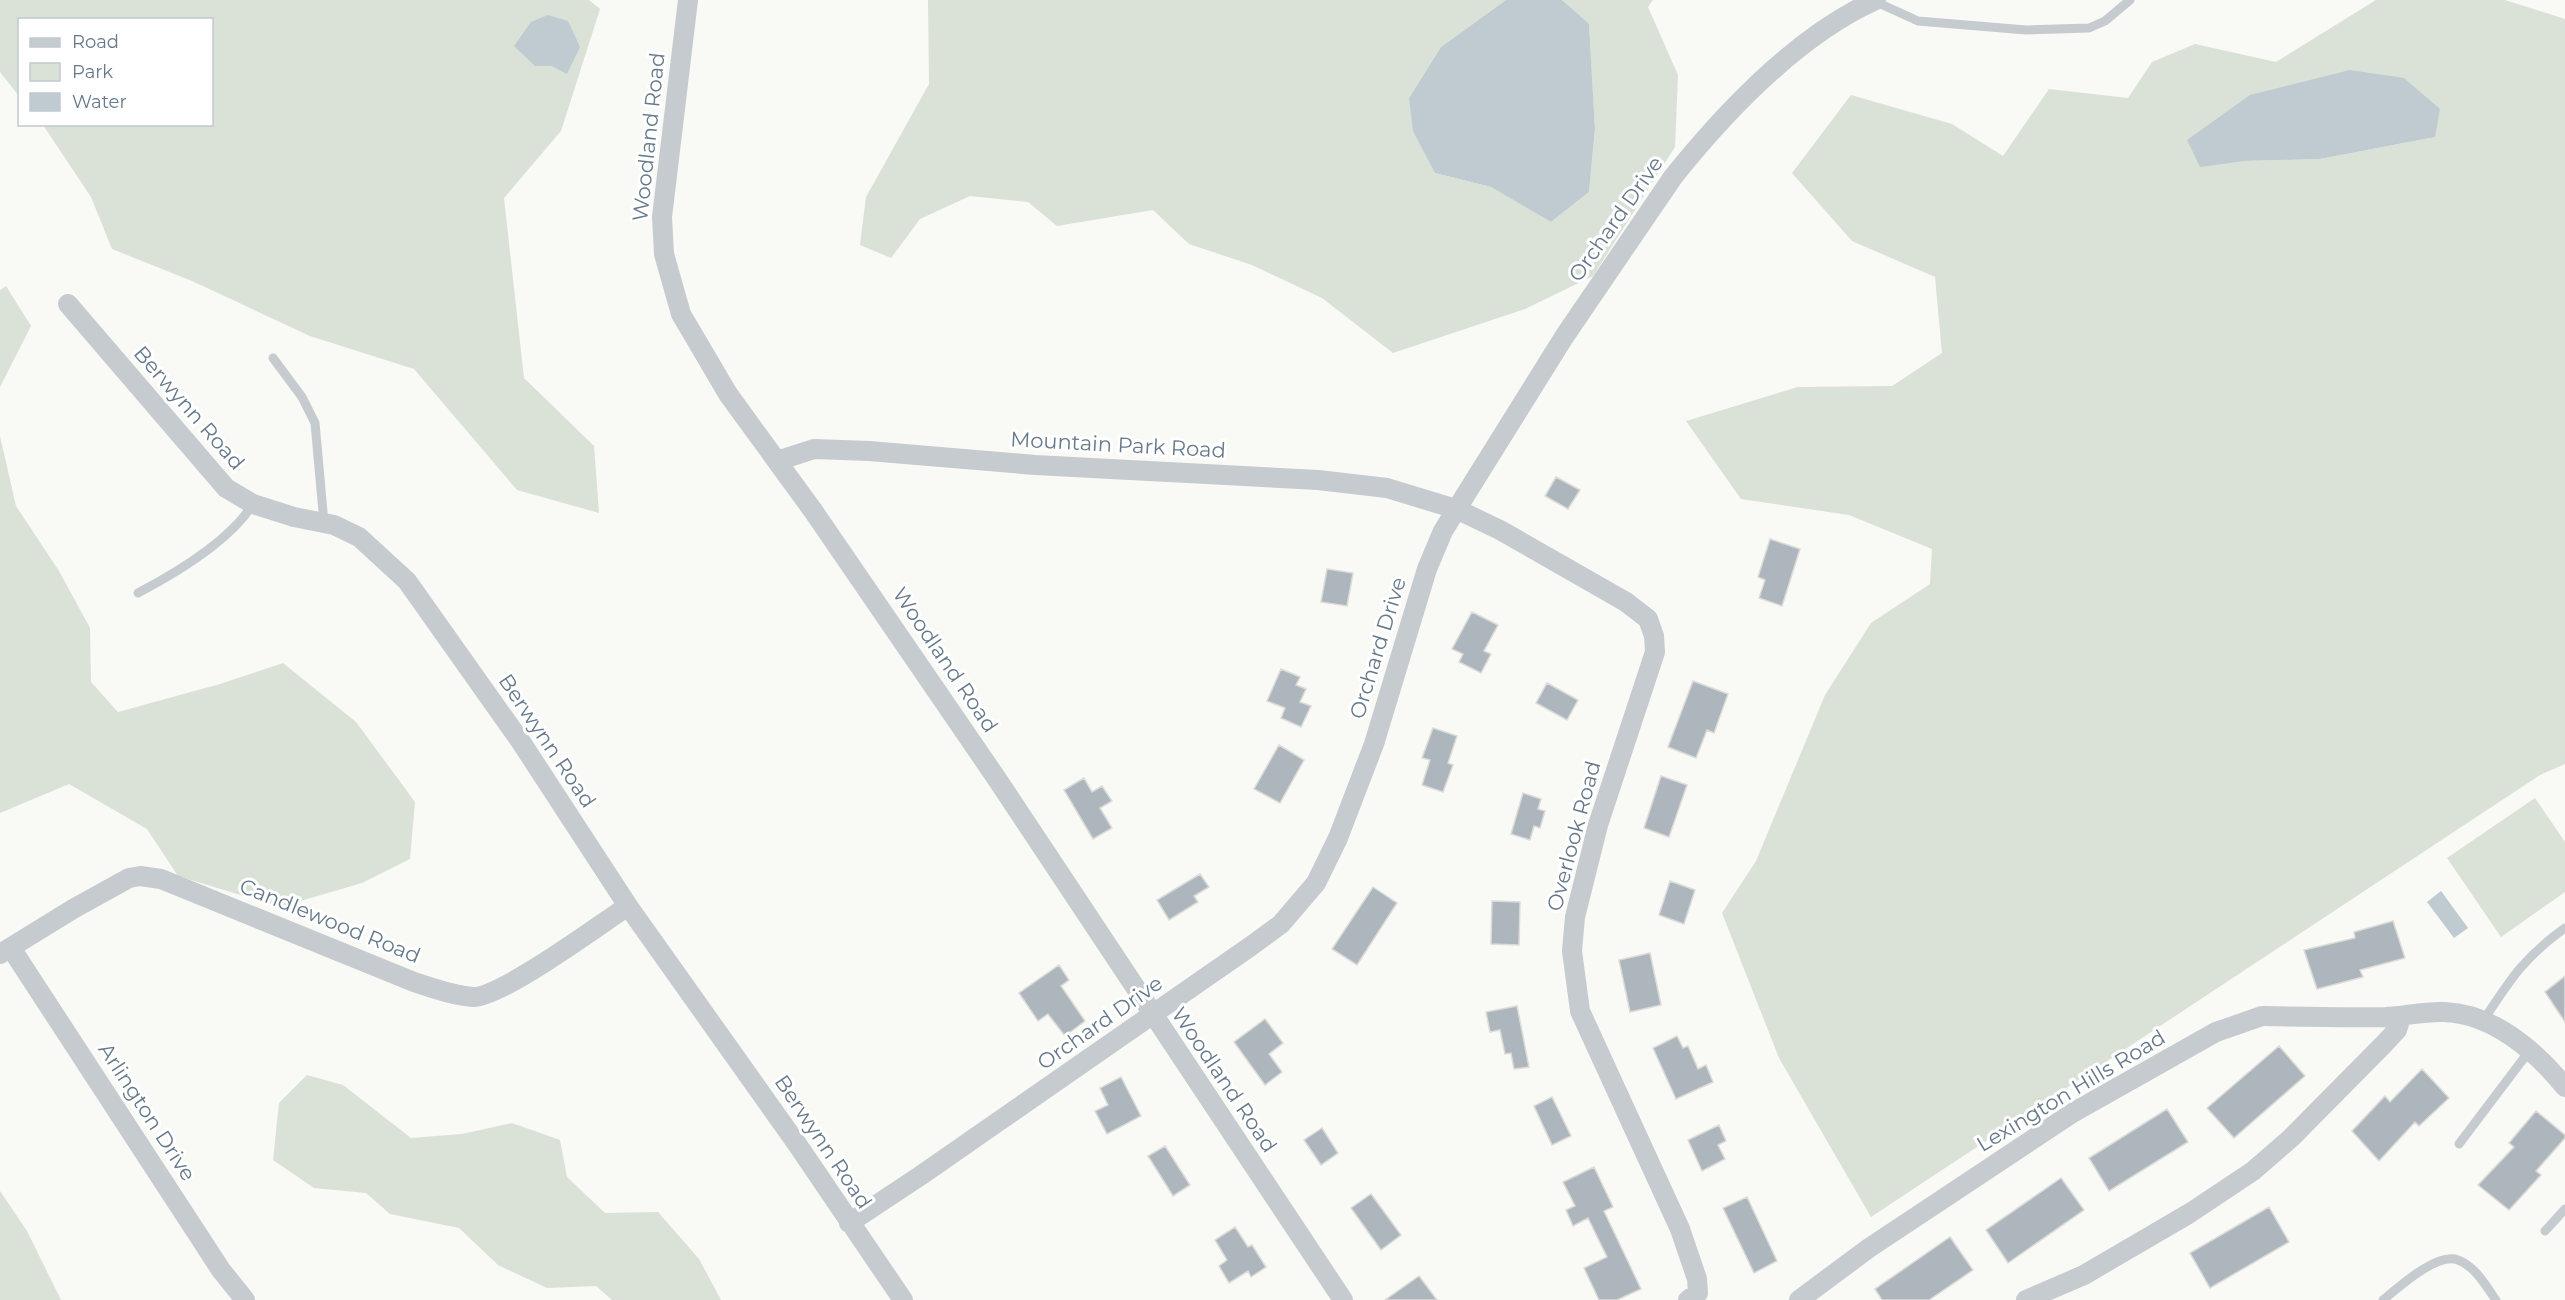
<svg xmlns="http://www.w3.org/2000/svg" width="2565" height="1300" viewBox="0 0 2565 1300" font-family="Montserrat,sans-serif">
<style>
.green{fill:#dae1d7;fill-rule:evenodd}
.water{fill:#bfcbd0}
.building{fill:#acb6bc;stroke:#dbdbd8;stroke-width:1.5}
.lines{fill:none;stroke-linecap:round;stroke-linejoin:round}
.lane{stroke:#c6cbcf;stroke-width:9}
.street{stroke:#c6cbcf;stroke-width:20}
.labels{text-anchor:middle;stroke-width:6;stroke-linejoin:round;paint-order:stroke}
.street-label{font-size:21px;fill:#65798a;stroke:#fff}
</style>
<rect width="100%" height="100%" fill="#f9f9f6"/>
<path class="green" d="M0,0H589L600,9L561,131L504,198L524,378L594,446L599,513L517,490L414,369L310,336L192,281L112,249L91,197L43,125L212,124V20H20L19,96L0,72Z
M928,0H1506L1441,47L1409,98L1435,173L1491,187L1551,222L1589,192L1595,130L1589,25L1562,0H1653L1648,7L1678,75L1675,147L1593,276L1525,309L1393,353L1322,298L1252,265L1189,244L1153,210L1057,226L1028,202L970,196L920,219L891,258L860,245L866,197L929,84Z
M2376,0H2505L2565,19V764L2540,775L1871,1217L1779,1058L1722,913L1756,861L1825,695L1871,623L1930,584L1932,549L1849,515L1741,499L1686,421L1798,387L1892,386L1942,353L1935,277L1852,241L1792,173L1851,95L1952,124L2003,156L2049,89L2128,98L2152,62L2195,44L2276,62ZM2435,137L2320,159L2244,161Z
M6,286L31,326L0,387V290Z
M0,436L16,506L59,571L90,628L91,682L118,712L220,684L283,663L356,722L415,802L410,859L362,883L280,907L178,876L147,829L69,784L0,813Z
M2535,798L2565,842V892L2501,937L2447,858Z
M307,1075L343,1085L411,1138L462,1134L512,1123L560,1140L567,1177L605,1213L658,1212L699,1259L721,1300H612L596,1286L547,1288L498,1265L459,1228L390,1214L366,1193L314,1188L273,1160L279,1103Z
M0,1191L27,1231L61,1300H0Z"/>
<path class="water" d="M1506,0H1562L1589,24L1595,129L1589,192L1551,222L1491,187L1435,173L1413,131L1409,98L1441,47Z
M548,15L568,21L580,47L567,74L552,66H535L514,46L531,22Z
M2350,70L2404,78L2440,109L2435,137L2320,159L2244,161L2200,167L2187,140L2250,95Z
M2441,891L2468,928L2454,938L2427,902Z"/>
<path class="building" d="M1556,477L1580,490L1568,509L1545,496Z
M1770,539L1800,549L1782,606L1759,598L1765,580L1758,577Z
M1327,569L1353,573L1347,606L1321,602Z
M1472,612L1498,625L1484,651L1491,654L1481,673L1459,662L1463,654L1452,649Z
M1281,669L1300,677L1296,685L1306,689L1300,702L1311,706L1301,727L1281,718L1285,708L1267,701Z
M1693,681L1728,694L1714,733L1707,730L1696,758L1668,747Z
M1547,683L1578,700L1567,720L1536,703Z
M1433,728L1457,736L1448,763L1453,765L1443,792L1422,785L1430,760L1422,758Z
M1279,745L1304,760L1280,803L1254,789Z
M1661,776L1687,785L1669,837L1644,828Z
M1084,778L1092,792L1102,786L1112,801L1100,808L1112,828L1093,839L1064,790Z
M1523,793L1541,799L1538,809L1545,811L1540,828L1534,826L1530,840L1511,834Z
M1200,874L1209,887L1194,896L1198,902L1169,920L1157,900Z
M1670,881L1695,890L1684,924L1659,915Z
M1373,887L1397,903L1357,965L1332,949Z
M1492,901L1520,902L1519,945L1491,944Z
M2393,921L2405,958L2360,970L2363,977L2317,989L2304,950L2355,938L2354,932Z
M1650,953L1661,1005L1630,1012L1619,960Z
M1059,965L1069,980L1061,986L1085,1021L1065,1036L1048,1014L1038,1021L1019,993Z
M2565,976V1022L2545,992Z
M1517,1006L1529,1067L1514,1069L1511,1053L1505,1054L1500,1030L1490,1032L1486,1012Z
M1265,1019L1283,1043L1269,1054L1282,1072L1265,1085L1234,1042Z
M1677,1036L1683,1048L1688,1046L1698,1069L1706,1065L1713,1082L1676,1099L1653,1048Z
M2279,1046L2305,1076L2234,1138L2207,1108Z
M2422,1069L2449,1098L2419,1126L2415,1122L2379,1161L2352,1131L2385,1096L2390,1102Z
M1121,1077L1141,1116L1107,1134L1095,1111L1108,1105L1100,1088Z
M1552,1097L1571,1136L1552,1145L1534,1106Z
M2167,1109L2188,1142L2109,1191L2089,1158Z
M2536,1111L2565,1135V1138L2536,1171L2541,1175L2509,1210L2478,1185L2514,1147L2509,1143Z
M1719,1125L1726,1141L1718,1145L1725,1159L1702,1171L1688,1140Z
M1322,1128L1338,1153L1321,1165L1304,1140Z
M1165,1146L1190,1185L1173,1196L1148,1156Z
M1594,1167L1613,1207L1604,1211L1641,1289L1617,1300H1599L1584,1268L1607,1257L1588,1218L1573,1226L1566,1210L1575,1206L1563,1182Z
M2061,1178L2084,1210L2008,1263L1986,1230Z
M1371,1194L1401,1235L1381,1250L1351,1208Z
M1747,1197L1777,1261L1754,1273L1723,1208Z
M2269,1207L2289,1242L2210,1288L2190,1253Z
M1235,1227L1248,1247L1252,1245L1266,1267L1251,1277L1248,1271L1229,1283L1219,1266L1227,1260L1215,1240Z
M1950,1237L1973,1270L1929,1300H1882L1875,1289Z
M1419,1276L1437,1300H1385Z"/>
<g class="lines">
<path class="lane" d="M1874,1L1918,21L2026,30L2089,28L2105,21L2130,0
M273,358L302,397L315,423L324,523
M138,593C176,573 230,541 253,504
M2483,1021C2510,980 2524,957 2565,928
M2459,1144L2530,1050
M2545,1231L2565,1209
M2383,1300C2399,1287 2437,1252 2458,1260C2475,1266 2486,1286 2496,1300"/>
<path class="street" d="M688,0L662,217L664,254L681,314L728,394L814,512L997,779L1343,1300
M68,304L226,488L253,504L294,517L334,525L359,537L407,581L521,742L628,906L797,1144L903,1300
M777,461L814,449L869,451L1035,465L1318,480L1387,488L1456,509L1500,530L1626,602L1648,619L1654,636L1655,652L1598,825L1575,917L1572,951L1580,1011L1680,1229L1697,1279L1698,1293L1688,1300
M11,948L221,1270L245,1300
M0,954L73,909L129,878L140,876L161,879L414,982C432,988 454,996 473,997C502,997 599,925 628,906
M849,1223L920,1176L1251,946L1281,924L1316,883L1338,838L1374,744L1427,569L1443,531L1564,337L1673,177C1726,111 1798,35 1876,0
M1799,1300L1869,1248L2074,1112L2216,1032L2262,1016C2304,1017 2344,1018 2386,1017C2405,1016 2425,1011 2445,1012C2493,1014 2536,1051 2565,1087
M2026,1300L2084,1275L2190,1213L2253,1171L2291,1138L2383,1045L2397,1030L2401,1017"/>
</g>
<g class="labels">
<g class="street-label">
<text transform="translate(649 137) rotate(-84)" y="7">Woodland Road</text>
<text transform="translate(1616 219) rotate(-55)" y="7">Orchard Drive</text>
<text transform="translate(189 408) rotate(49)" y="7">Berwynn Road</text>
<text transform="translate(1118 445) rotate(3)" y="7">Mountain Park Road</text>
<text transform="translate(1378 648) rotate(-73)" y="7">Orchard Drive</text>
<text transform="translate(945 660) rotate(56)" y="7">Woodland Road</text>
<text transform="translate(547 741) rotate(56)" y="7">Berwynn Road</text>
<text transform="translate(1574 836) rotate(-75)" y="7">Overlook Road</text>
<text transform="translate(330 921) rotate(22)" y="7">Candlewood Road</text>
<text transform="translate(1100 1023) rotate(-35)" y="7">Orchard Drive</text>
<text transform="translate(1224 1080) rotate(56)" y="7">Woodland Road</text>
<text transform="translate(2071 1091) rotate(-31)" y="7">Lexington Hills Road</text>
<text transform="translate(147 1112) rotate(57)" y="7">Arlington Drive</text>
<text transform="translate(823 1142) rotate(56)" y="7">Berwynn Road</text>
</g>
</g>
<rect x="18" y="18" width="195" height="108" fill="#ffffff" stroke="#c1c9d0" stroke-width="1.5"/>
<rect x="30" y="38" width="30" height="9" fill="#c6cbcf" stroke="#c1c9d0" stroke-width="1.5"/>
<text x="72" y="48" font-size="18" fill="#65798a">Road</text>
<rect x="30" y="63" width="30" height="18" fill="#dae1d7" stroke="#c1c9d0" stroke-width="1.5"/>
<text x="72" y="78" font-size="18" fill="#65798a">Park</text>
<rect x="30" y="93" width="30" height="18" fill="#bfcbd0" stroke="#c1c9d0" stroke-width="1.5"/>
<text x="72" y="108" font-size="18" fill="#65798a">Water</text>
</svg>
